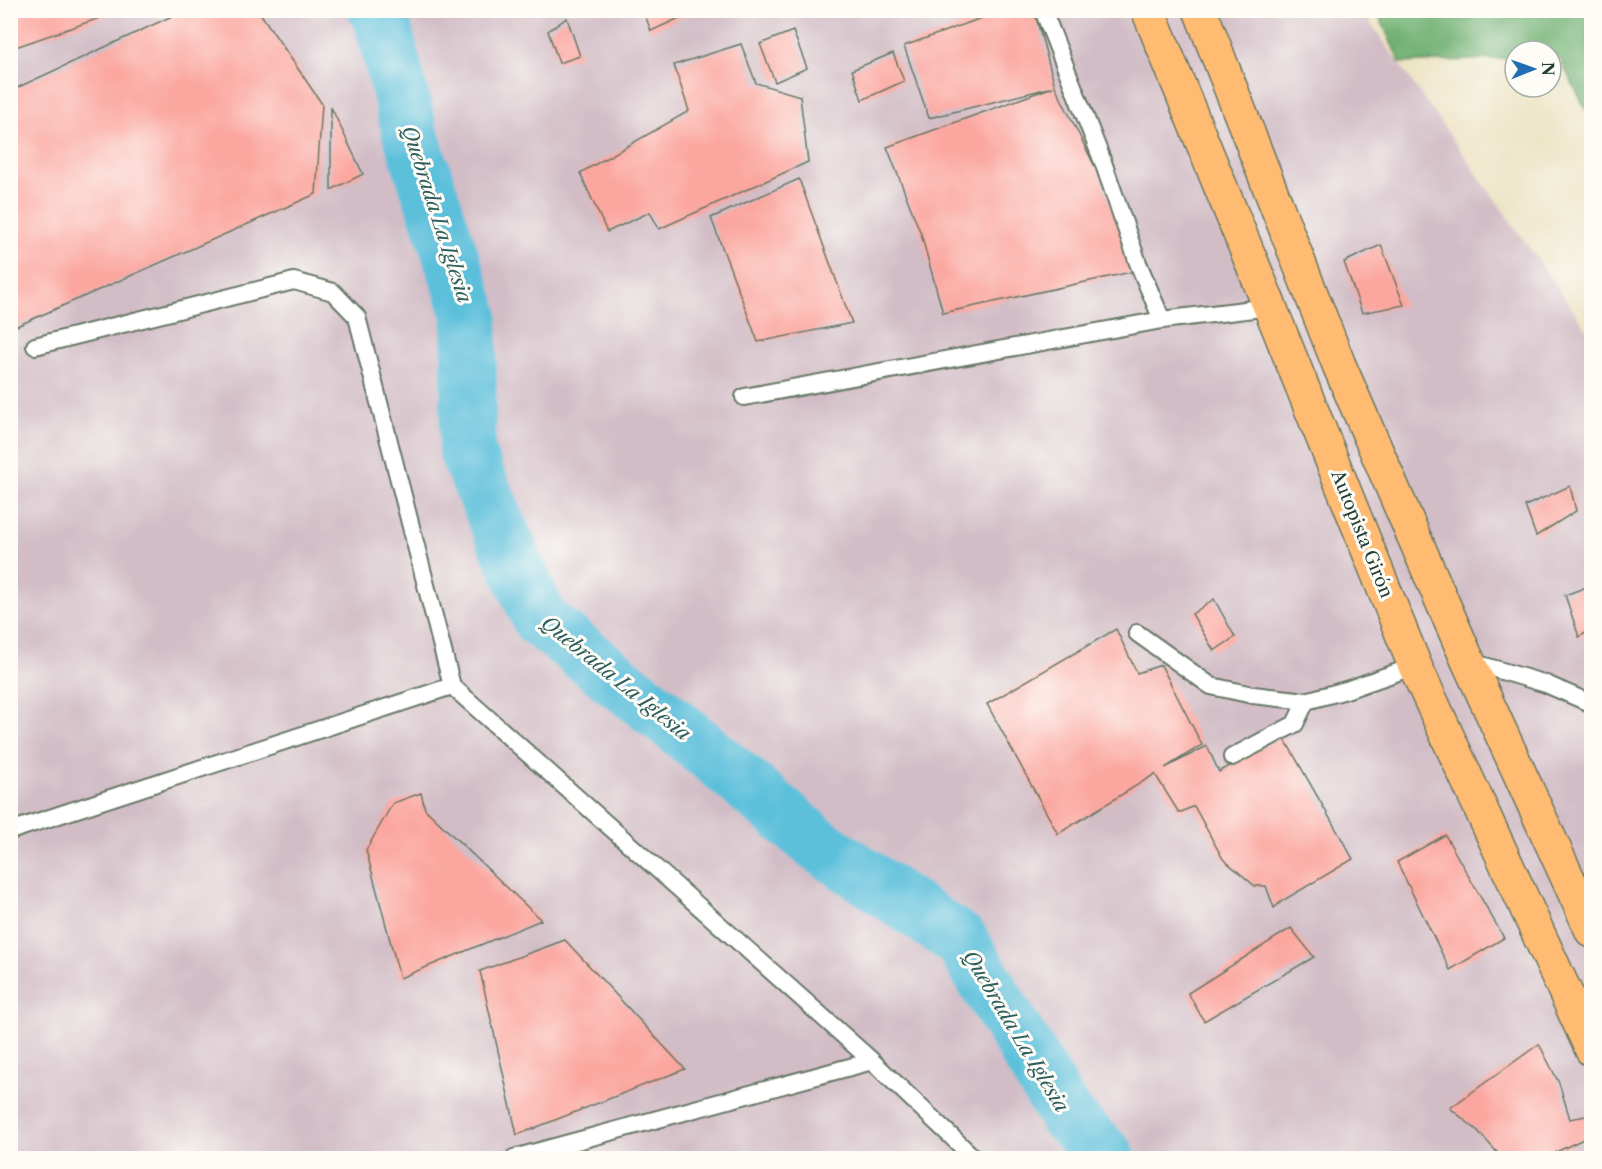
<svg xmlns="http://www.w3.org/2000/svg" width="1602" height="1169" viewBox="0 0 1602 1169" font-family="'Libre Caslon Text',serif">
<style>
.industrial{fill:#d2bdc6}
.forest{fill:#70b072;stroke:#487653;stroke-width:1.5}
.lines{fill:none;stroke-linecap:round;stroke-linejoin:round}
.river{stroke:#5dc0db;stroke-width:56}
.building{fill:#fba7a0}
.lane-casing{stroke:#677766;stroke-width:20}
.highway-casing{stroke:#677766;stroke-width:36}
.lane{stroke:#fff;stroke-width:16}
.highway{stroke:#ffbb71;stroke-width:33}
.labels{text-anchor:middle;stroke-width:6;stroke-linejoin:round;paint-order:stroke}
.street-label{font-size:18px;fill:#1f3d34;stroke:#fdfcf7}
.water-label{font-size:20px;font-style:italic;fill:#2e5e5e;stroke:#fdfcf7}
</style>
<rect width="100%" height="100%" fill="#fdfcf7"/>
<filter id="ink" filterUnits="userSpaceOnUse"><feTurbulence type="fractalNoise" baseFrequency=".0167" numOctaves="2"/><feDisplacementMap in="SourceGraphic" scale="12" xChannelSelector="R" yChannelSelector="G"/><feConvolveMatrix kernelMatrix="1 2 1 2 8 2 1 2 1" color-interpolation-filters="sRGB"/></filter>
<filter id="wash" filterUnits="userSpaceOnUse"><feTurbulence type="fractalNoise" baseFrequency=".008" numOctaves="4" result="noise"/><feDisplacementMap in="SourceGraphic" scale="24" xChannelSelector="R" yChannelSelector="G"/><feGaussianBlur stdDeviation="1.35" result="paint"/><feColorMatrix in="noise" values="0 0 0 0 0 0 0 0 0 0 0 0 0 0 0 0 0 1.4 0 .05"/><feComposite in="paint" operator="in"/></filter>
<g filter="url(#wash)">
<rect width="100%" height="100%" fill="#ece3c3"/>
<path class="industrial" d="M10,11H1362L1591,335V1158H11Z"/>
<path class="forest" d="M1377,11H1591V119L1558,56H1551V51H1515V58L1400,63Z"/>
<g class="lines">
<path class="river" d="M376,10L381,17L410,133L470,314L467,453L540,620L680,729L816,843L961,941L1066,1116L1108,1158"/>
</g>
<g id="blocks">
<path class="building" d="M10,10H120V11L10,49Z
M185,10H258L322,104L316,194L10,329V91Z
M643,10H697L651,31Z
M1004,10H1034L1055,86L1099,175L1136,271L943,313L921,234L887,147L1053,87L929,118L904,46Z
M567,18L580,56L559,63L548,31Z
M793,31L807,68L775,82L760,44Z
M741,44L756,83L800,96L808,162L659,229L650,212L607,232L580,173L689,111L674,65Z
M893,53L904,81L862,100L852,70Z
M331,107L363,174L331,190Z
M799,179L852,323L758,342L711,218Z
M1381,245L1404,305L1362,313L1344,262Z
M1570,486L1576,511L1536,536L1525,506Z
M1592,585V629L1579,637L1565,595Z
M1214,599L1235,637L1214,651L1192,614Z
M1116,629L1137,673L1161,665L1202,745L1165,768L1207,746L1219,772L1283,736L1353,859L1282,901L1274,908L1266,886H1255L1223,859L1194,806L1179,813L1155,774L1058,834L987,704Z
M421,793L425,809L541,920L400,978L366,850L393,803Z
M1445,835L1504,938L1450,970L1397,862Z
M1291,928L1314,957L1204,1021L1188,993Z
M565,940L685,1069L517,1135L480,971Z
M1539,1044L1559,1083L1570,1119L1592,1115V1135L1556,1152L1561,1158H1502L1478,1131L1450,1108Z"/>
</g>
</g>
<g filter="url(#ink)">
<use href="#blocks" fill-opacity="0" stroke="#677766" stroke-width="1.5"/>
<g class="lines">
<defs>
<path id="lane" d="M1043,10L1103,162L1138,263L1162,320
M35,346L294,281L333,292L357,317L452,686L872,1061L974,1158
M744,397L1162,320L1270,307
M1137,633L1211,686L1253,695L1306,701L1346,690L1415,666
M1468,661L1546,684L1592,704
M1232,757L1295,724L1306,701
M10,831L452,686
M514,1158L872,1061"/>
<path id="highway" d="M1148,10L1270,307L1415,666L1592,1050
M1200,10L1339,365L1468,661L1592,931"/>
</defs>
<use href="#lane" class="lane-casing"/>
<use href="#highway" class="highway-casing"/>
<use href="#lane" class="lane"/>
<use href="#highway" class="highway"/>
</g>
</g>
<g class="labels">
<g class="street-label">
<text transform="translate(1362 534) rotate(68)" y="6">Autopista Girón</text>
</g>
<g class="water-label">
<text transform="translate(437 214) rotate(72)" y="7">Quebrada La Iglesia</text>
<text transform="translate(616 678) rotate(39)" y="7">Quebrada La Iglesia</text>
<text transform="translate(1016 1031) rotate(59)" y="7">Quebrada La Iglesia</text>
</g>
</g>
<rect width="1602" height="1169" fill="none" stroke="#fdfcf7" stroke-width="36"/>
<g transform="translate(1533 69) rotate(89)"><circle r="28" fill="#fdfcf7" stroke="#a4b0a9" stroke-width="1.5"/>
<path d="M0-4.5L10 22L0 15L-10 22Z" fill="#1f6fb2"/>
<text y="-9" font-size="16" font-weight="bold" text-anchor="middle" fill="#1f3d34">N</text>
</g>
</svg>
